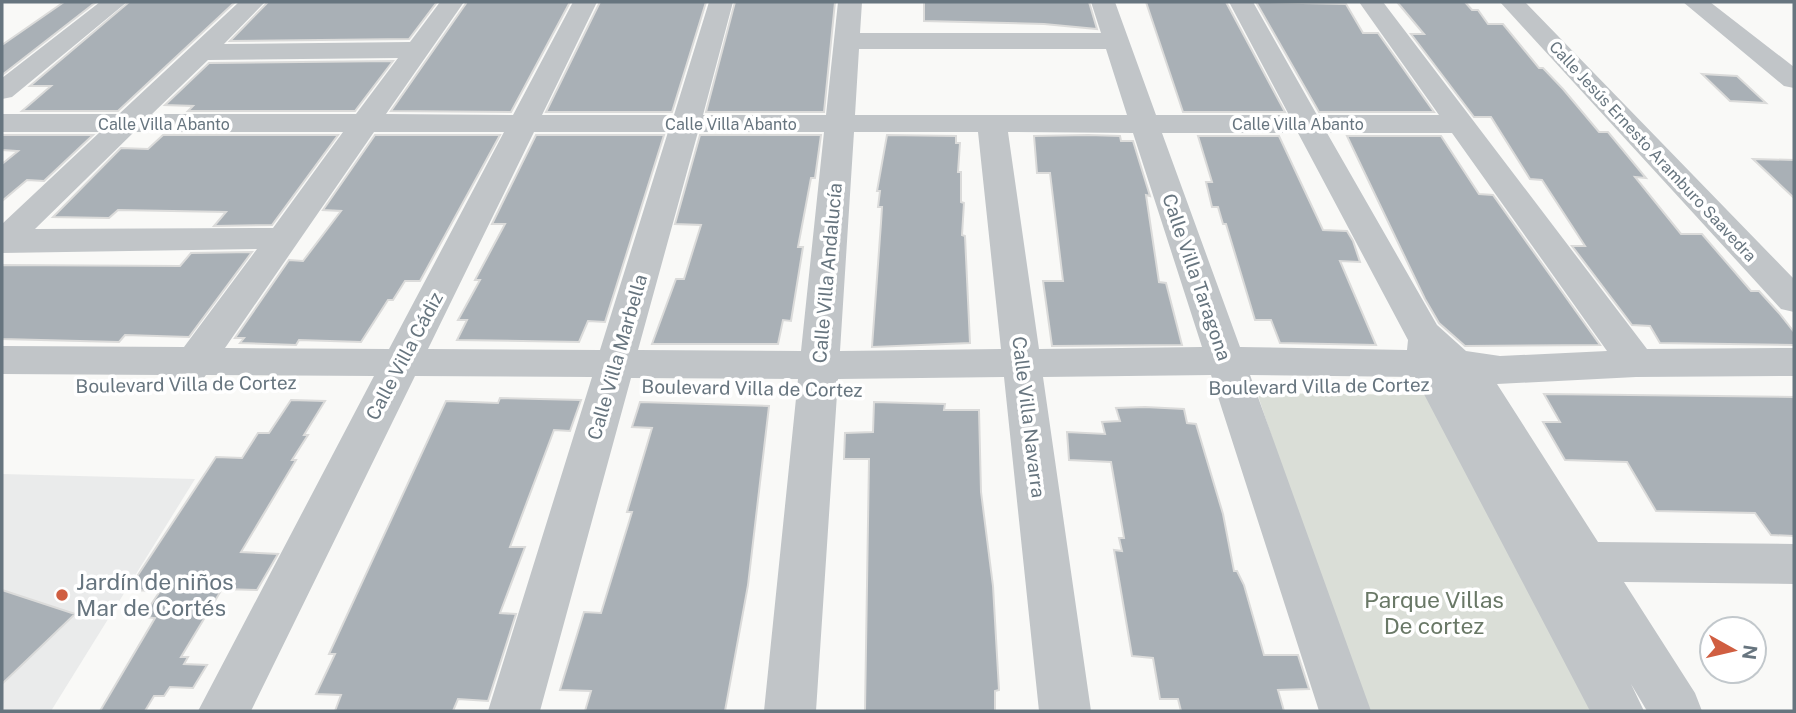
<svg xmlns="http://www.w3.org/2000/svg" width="1796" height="713" viewBox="0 0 1796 713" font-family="'Public Sans',sans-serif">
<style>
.built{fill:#eaebeb}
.green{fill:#daded7}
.building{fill:#a9b0b6;stroke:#dbdbda;stroke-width:2}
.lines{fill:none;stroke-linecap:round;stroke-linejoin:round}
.minor{fill:#c1c5c8;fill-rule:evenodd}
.poi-dot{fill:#d05e41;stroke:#fff;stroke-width:2.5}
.labels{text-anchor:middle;stroke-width:7;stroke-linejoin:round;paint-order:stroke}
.far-street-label{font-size:16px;fill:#67757f;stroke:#fff}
.street-label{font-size:19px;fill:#67757f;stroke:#fff}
.near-poi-label{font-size:23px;fill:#67757f;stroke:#fff;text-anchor:start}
.near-park-label{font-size:23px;fill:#697866;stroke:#fff}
</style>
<rect width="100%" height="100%" fill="#f9f9f7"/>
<path class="built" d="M2,474L195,479L51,711H2Z"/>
<path class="green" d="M1257,393L1431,395L1592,711H1364Z"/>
<path class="building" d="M64,2H96L2,75V45Z
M129,2H235L118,111H22L51,86H30Z
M268,2H437L409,39L230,41Z
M467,2H570L511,112L391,111Z
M600,2H706L672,112H546Z
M735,2H835L824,112H706Z
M924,2H1089L1097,29L1044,24L924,21Z
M1146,2H1226L1285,112H1183Z
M1256,2L1346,4L1363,33H1378L1434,112H1319Z
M1397,2H1465L1472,10H1478L1488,24H1503L1539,68H1543L1563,89L1599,132H1608L1646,178L1635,177L1681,234H1702L1751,291H1759L1779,313L1794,332V345L1660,343L1650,326L1632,325L1572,246H1585L1542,180L1530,179L1491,117H1474L1411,34H1424Z
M393,61L355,111H188L193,106L165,105L209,63Z
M1702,74L1737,76L1766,103L1730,101Z
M2,135H93L44,181L27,180L2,201V164L18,151L2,150Z
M163,135H338L272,225L214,226L226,212L118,210L109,218L53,217L121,148L148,149Z
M375,135H500L420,281H405L393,300H388L361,342L299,340L296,345L240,343L244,338H235L289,260L303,261L341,211L323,210Z
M536,135H664L605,322L588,321L579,342L457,340L467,320H458L480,280H475L505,224H492Z
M700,135H821L815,178H811L798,247H803L791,321L783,320L778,344H652L676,279H684L701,225L675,224Z
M887,135L956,136V143H960L958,172H961V202L964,203L962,235L965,236L970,343L872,347L881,223L882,207H878L880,191H877Z
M1088,135L1120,136L1121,141H1133L1150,196L1146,195L1159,282L1166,283L1182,345L1052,346L1043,281H1063L1050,173H1037L1034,136Z
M1198,136H1279L1323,230L1347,231L1353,241L1360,262L1340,261L1376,345L1280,343L1271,320H1255L1226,224H1223L1218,207H1212L1206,182H1212Z
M1347,136H1441L1479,194L1493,195L1600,345L1465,346L1439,323L1425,299Z
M1753,159L1794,160V198Z
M252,252L189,337L125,335L119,342L2,339V265L180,266L191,253Z
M1544,394L1794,397V536L1771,535L1755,513L1656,511L1627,462L1565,460L1543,422H1560Z
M500,398L581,400L570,431L554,430L510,547H525L500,613L516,614L488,701L458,699L453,711H335L341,695L316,694L335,654H329L446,401L498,403Z
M291,400L325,401L304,435H308L292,460H296L241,552L278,554L257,590L222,589L181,657H188L184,664L207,665L193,688L170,687L164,696H154L145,711H100L155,618L143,617L160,591L128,590L216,457L242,458L258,433H269Z
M640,402L769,406L748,585L725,711H585L591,691L560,690L584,612L601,613L632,512H627L652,428L632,427Z
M874,402L945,404L944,410H979L981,492L993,586L999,690L995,691V711H865L869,459H844L845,433L873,432Z
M1145,407L1184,409L1187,423L1196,424L1223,514L1234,571H1237L1244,585L1264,655H1298L1309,689L1278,690L1284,711H1181L1178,699H1160L1153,658L1132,656L1114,550L1122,551L1119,538H1124L1111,462L1069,460L1067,432L1105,434L1102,422L1120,421L1116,408Z
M2,590L75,614L2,684Z"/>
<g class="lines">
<path class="minor" d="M100,2H127L12,97L2,99V78Z
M239,2H265L224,44L410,42L440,2H464L386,114L513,115L573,2H597L542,115H674L709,2H733L703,115H826L838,2H862L860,33H1101L1091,2H1115L1156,115H1289L1229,2H1253L1317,115H1439L1359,2H1383L1647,349L1794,348V376L1636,377L1497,384L1598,542L1794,544V584L1624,582L1695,693L1702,711H1647L1631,684L1644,711H1590L1415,377L1250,375L1371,711H1319L1211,375L1043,377L1091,711H1039L1004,377L838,379L816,711H764L798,379L631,378L540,711H488L592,377L415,376L251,711H198L374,376L206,375C195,390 187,391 170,386L165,375L2,374V346L184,347L257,249L2,253V224L100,132H2V114H119ZM859,49H1106L1127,115H855ZM398,58L356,114H152L208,60ZM134,132H343L273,228L35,229ZM374,132H504L389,349L225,348ZM534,132H668L600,350L428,349ZM698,132H824L801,351L638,350ZM854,132H978L1001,349L840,351ZM1008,132L1133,133L1202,347L1039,349ZM1162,133H1298L1408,340L1407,350L1240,347ZM1327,133H1452L1607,351L1500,356L1466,351L1437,325Z
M1500,2H1525L1794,279V312L1781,309Z
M1683,2H1710L1794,67V88L1784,86Z"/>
</g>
<circle class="poi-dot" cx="62" cy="595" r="7"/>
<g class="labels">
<g class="far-street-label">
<text x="164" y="130">Calle Villa Abanto</text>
<text x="731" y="130">Calle Villa Abanto</text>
<text x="1298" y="130">Calle Villa Abanto</text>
<text transform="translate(1653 151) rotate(47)" y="6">Calle Jesús Ernesto Aramburo Saavedra</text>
</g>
<g class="street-label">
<text transform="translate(827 273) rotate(-85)" y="7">Calle Villa Andalucía</text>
<text transform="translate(1197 277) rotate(71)" y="7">Calle Villa Taragona</text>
<text transform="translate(404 356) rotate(-62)" y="7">Calle Villa Cádiz</text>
<text transform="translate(617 357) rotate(-74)" y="7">Calle Villa Marbella</text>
<text transform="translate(186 384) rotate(-1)" y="7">Boulevard Villa de Cortez</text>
<text transform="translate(1319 386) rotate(-1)" y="7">Boulevard Villa de Cortez</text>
<text transform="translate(752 388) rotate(1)" y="7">Boulevard Villa de Cortez</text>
<text transform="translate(1029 417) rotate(83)" y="7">Calle Villa Navarra</text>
</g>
<g class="near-poi-label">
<text x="76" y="590">Jardín de niños<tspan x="76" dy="26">Mar de Cortés</tspan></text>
</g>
<g class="near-park-label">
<text x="1434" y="608">Parque Villas<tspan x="1434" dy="26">De cortez</tspan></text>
</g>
</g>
<rect width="1796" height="713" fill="none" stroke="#67757f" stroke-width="7"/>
<g transform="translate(1733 650) rotate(98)"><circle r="33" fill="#ffffff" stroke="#c2c8cc" stroke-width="2"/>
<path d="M0-5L12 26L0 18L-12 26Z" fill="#d05e41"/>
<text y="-10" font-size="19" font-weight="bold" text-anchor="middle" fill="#67757f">N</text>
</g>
</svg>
